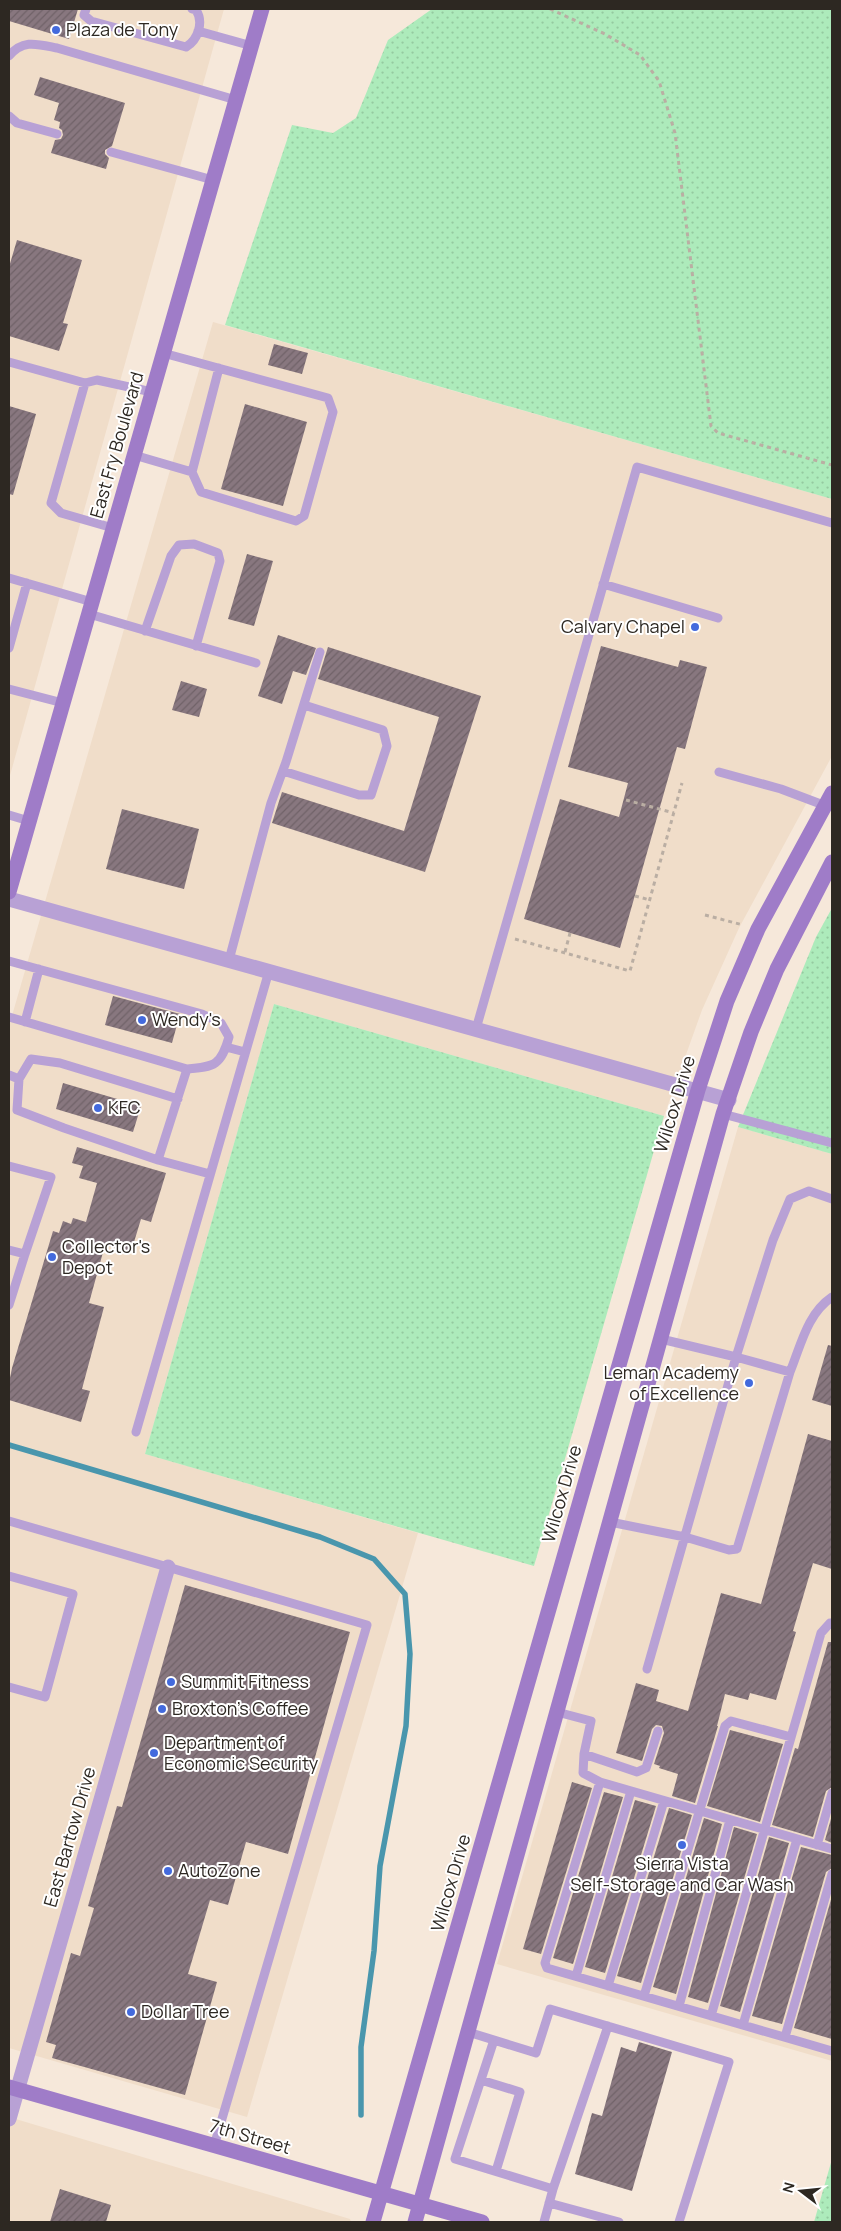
<svg xmlns="http://www.w3.org/2000/svg" width="841" height="2231" viewBox="0 0 841 2231" font-family="Manrope,sans-serif">
<style>
.built{fill:#f0ddc9}
.grass{fill:url(#grass-dots)}
.lines{fill:none;stroke-linecap:round;stroke-linejoin:round}
.stream{stroke:#4996ad;stroke-width:5.5}
.building{fill:url(#building-hatch)}
.path{stroke:#baaea3;stroke-width:3;stroke-dasharray:4 4;stroke-linecap:butt}
.lane{stroke:#b8a1d5;stroke-width:9}
.street{stroke:#b8a1d5;stroke-width:15}
.secondary{stroke:#9f7cc8;stroke-width:15}
.poi-dot{fill:#436add;stroke:#fff;stroke-width:2}
.labels{text-anchor:middle;stroke-width:4;stroke-linejoin:round;paint-order:stroke}
.poi-label{font-size:18px;fill:#2d2822;stroke:#fff;text-anchor:start}
.street-label{font-size:18px;fill:#2d2822;stroke:#fff}
</style>
<defs>
<pattern id="grass-dots" width="8" height="8" patternUnits="userSpaceOnUse" patternTransform="scale(1.25)"><rect width="8" height="8" fill="#adebbb"/><path d="M2 2h.1M6 6h.1" fill="none" stroke="#95caa0" stroke-width="1.8" stroke-linecap="round"/></pattern>
<pattern id="building-hatch" width="6" height="6" patternUnits="userSpaceOnUse" patternTransform="scale(1.25)"><rect width="6" height="6" fill="#88777f"/><path d="M-1 1l2-2M0 6l6-6M5 7l2-2" fill="none" stroke="#706268"/></pattern>
</defs>
<rect width="100%" height="100%" fill="#f6e8da"/>
<path class="built" d="M9,9H224L9,779Z
M213,322L832,499V756L739,928L702,1010L664,1116L274,1004L145,1454L418,1533L247,2117L9,2048V1026Z
M738,1127L832,1154V2061L497,1964Z
M9,2117L350,2219L351,2222H9Z"/>
<path class="grass" d="M432,9H832V499L225,325L292,125L333,133L356,118L388,40Z
M832,908V1154L738,1127L816,937Z
M274,1004L664,1116L534,1566L145,1454Z
M832,2159V2222H814Z"/>
<g class="lines">
<path class="stream" d="M9,1445L320,1537L374,1559L405,1594L410,1654L406,1726L380,1866L374,1951L361,2047V2115"/>
</g>
<path class="building" d="M9,9H78L69,39L9,21Z
M40,77L125,103L112,146L105,150V154L109,158L106,169L51,153L55,140L61,139L63,135L62,130L59,128L60,122L54,120L59,103L34,95Z
M17,240L82,260L63,323L68,324L59,351L9,336V267Z
M274,344L308,353L302,374L268,365Z
M245,404L307,422L283,506L221,489Z
M9,406L36,414L13,495L9,494Z
M247,554L273,561L254,626L228,619Z
M278,635L316,648L306,675L293,671L282,704L258,696Z
M601,646L678,667L680,660L707,667L685,749L677,747L620,948L524,919L560,799L619,817L628,783L568,767Z
M328,647L481,696L425,872L272,823L282,792L404,831L439,717L318,679Z
M181,681L207,689L199,717L172,710Z
M122,809L199,829L184,889L106,869Z
M113,996L180,1014L172,1043L105,1025Z
M63,1083L141,1106L133,1132L56,1109Z
M77,1147L166,1173L151,1222L141,1219L131,1252L105,1245L89,1303L104,1307L82,1389L90,1391L81,1422L9,1400V1383L12,1368L53,1231L59,1233L63,1221L71,1224L73,1218L86,1222L97,1183L79,1178L83,1166L72,1163Z
M828,1345L832,1346V1406L812,1400Z
M808,1434L832,1441V1569L813,1563L793,1631L796,1632L776,1700L750,1693L748,1700L725,1694L717,1726H718L695,1803L672,1796L678,1774L659,1768L660,1766L654,1764L664,1733L662,1726L656,1725L652,1729L642,1761L616,1753L636,1683L659,1690L656,1701L688,1711L721,1593L761,1604Z
M185,1585L350,1632L288,1854L246,1842L228,1905L210,1900L188,1974L217,1982L185,2095L52,2058L56,2045L46,2042L71,1953L80,1956L94,1908L88,1906L117,1806L122,1807Z
M828,1642H832V1787L826,1791L813,1837L772,1825L795,1748L798,1749Z
M730,1730L783,1744L760,1822L707,1806Z
M572,1782L592,1788L541,1954L523,1949Z
M604,1792L623,1797L573,1964L553,1958Z
M635,1800L656,1806L605,1973L585,1967Z
M669,1808L692,1815L641,1983L617,1976Z
M832,1815V1843L825,1840Z
M704,1818L722,1824L676,1994L653,1987Z
M734,1827L757,1834L708,2003L688,1997Z
M769,1837L789,1843L740,2012L720,2006Z
M801,1847L832,1855V1868L826,1872L782,2024L752,2016Z
M832,1896V2039L794,2028Z
M639,2042L672,2052L632,2191L575,2174L592,2113L602,2116L621,2047L636,2052Z
M60,2189L111,2205L106,2222H50Z"/>
<g class="lines">
<path class="path" d="M550,9L605,34L640,55L659,81L675,133L711,426L718,433L832,465
M626,800L674,813
M635,896L650,900
M705,915L743,925
M515,939L630,971L682,783
M565,952L570,933"/>
<path class="lane" d="M86,9L84,15L91,21L186,47C198,40 204,22 196,10L192,9
M198,31L252,46
M9,56C23,39 37,44 57,48L236,100
M9,116L17,123L57,134
M111,152L213,180
M9,362L85,383
M134,455L192,472L201,492L296,521L304,516L333,412L328,398L163,353
M192,472L219,368
M113,528L61,513L51,503L85,383L97,380L152,392
M9,578L92,602
M603,584L718,618
M89,614L256,663
M145,631L171,556L179,545L194,544L218,553L220,561L196,646
M9,648L27,583
M9,689L63,703
M283,771L359,795H371L387,746L383,730L304,705
M719,772L781,789L826,806
M9,815L29,821
M229,960L271,803L286,762L320,652
M9,961L202,1014L221,1023L229,1037C221,1065 215,1067 187,1069L9,1017
M25,1022L39,969
M476,1029L637,467L832,523
M226,1047L245,1052
M9,1075L19,1079
M178,1099L60,1063L31,1059L19,1079L17,1110L64,1128L158,1160L187,1069
M723,1114L832,1143
M158,1160L210,1174
M9,1166L51,1177L25,1254
M9,1250L25,1254L9,1305
M661,1339L736,1357L773,1240L790,1199L809,1191L832,1199
M136,1432L269,971
M9,1521L367,1625L214,2146
M610,1522L685,1537L729,1550L737,1549L790,1372
M9,1576L73,1594L45,1697L9,1687
M647,1669L736,1357L790,1372C801,1345 807,1314 832,1297
M557,1712L591,1721L584,1754L583,1773L600,1782L832,1849
M584,1754L637,1772L646,1768L658,1731
M600,1782L545,1963L547,1968L832,2051
M817,1845L832,1793
M576,1976L631,1791
M608,1986L664,1801
M644,1996L725,1726L731,1721L791,1737
M679,2006L730,1820
M711,2016L821,1633L830,1623H832
M743,2025L797,1839
M468,2032L536,2053L550,2009L729,2062L679,2222
M785,2037L832,1874
M494,2040L455,2159L553,2189L608,2026
M481,2080L520,2092L496,2171
M549,2203L619,2222
M544,2222L553,2189"/>
<path class="street" d="M9,899L729,1100
M9,2119L168,1567"/>
<path class="secondary" d="M9,892L262,9
M9,2087L482,2222
M373,2222L698,1090L727,1001L758,929L832,793
M415,2222L723,1114L751,1032L777,969L832,862"/>
</g>
<g class="poi-dot">
<circle cx="56" cy="30" r="5"/>
<circle cx="695" cy="627" r="5"/>
<circle cx="142" cy="1020" r="5"/>
<circle cx="98" cy="1108" r="5"/>
<circle cx="52" cy="1257" r="5"/>
<circle cx="749" cy="1383" r="5"/>
<circle cx="171" cy="1682" r="5"/>
<circle cx="162" cy="1709" r="5"/>
<circle cx="154" cy="1753" r="5"/>
<circle cx="682" cy="1845" r="5"/>
<circle cx="168" cy="1871" r="5"/>
<circle cx="131" cy="2012" r="5"/>
</g>
<g class="labels">
<g class="poi-label">
<text x="66" y="36">Plaza de Tony</text>
<text x="685" y="633" text-anchor="end">Calvary Chapel</text>
<text x="152" y="1026">Wendy's</text>
<text x="108" y="1114">KFC</text>
<text x="62" y="1253">Collector's<tspan x="62" dy="21">Depot</tspan></text>
<text x="739" y="1379" text-anchor="end">Leman Academy<tspan x="739" dy="21">of Excellence</tspan></text>
<text x="181" y="1688">Summit Fitness</text>
<text x="172" y="1715">Broxton's Coffee</text>
<text x="164" y="1749">Department of<tspan x="164" dy="21">Economic Security</tspan></text>
<text x="682" y="1870" text-anchor="middle">Sierra Vista<tspan x="682" dy="21">Self-Storage and Car Wash</tspan></text>
<text x="178" y="1877">AutoZone</text>
<text x="141" y="2018">Dollar Tree</text>
</g>
<g class="street-label">
<text transform="translate(117 445) rotate(-74)" y="6">East Fry Boulevard</text>
<text transform="translate(675 1104) rotate(-73)" y="6">Wilcox Drive</text>
<text transform="translate(562 1494) rotate(-74)" y="6">Wilcox Drive</text>
<text transform="translate(70 1837) rotate(-74)" y="6">East Bartow Drive</text>
<text transform="translate(451 1883) rotate(-74)" y="6">Wilcox Drive</text>
<text transform="translate(250 2137) rotate(16)" y="6">7th Street</text>
</g>
</g>
<rect width="841" height="2231" fill="none" stroke="#2d2822" stroke-width="20"/>
<g transform="translate(801 2191) rotate(286)" stroke="#ffffff" stroke-width="4" paint-order="stroke">
<path d="M0-4L9 19L0 12L-9 19Z" fill="#2d2822"/>
<text y="-8" font-size="14" font-weight="bold" text-anchor="middle" fill="#2d2822">N</text>
</g>
</svg>
